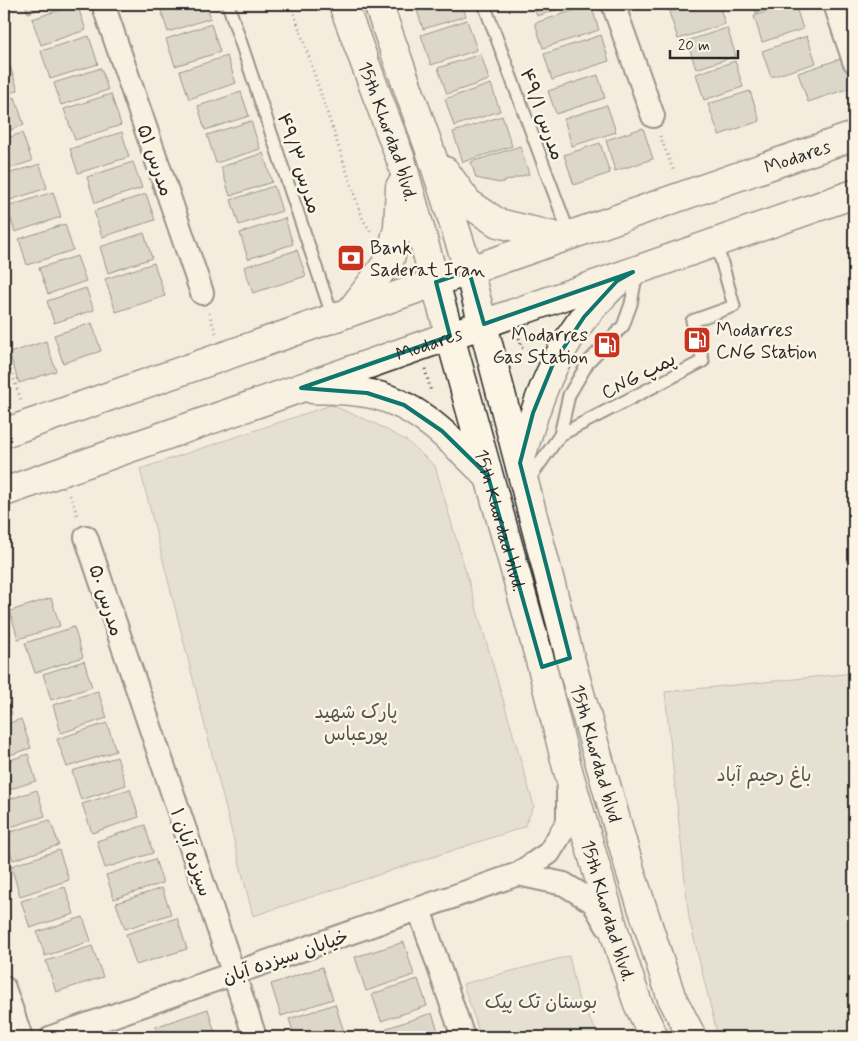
<svg xmlns="http://www.w3.org/2000/svg" width="858" height="1041" viewBox="0 0 858 1041" font-family="Mynerve,'Playpen Sans Arabic',sans-serif">
<style>
.green{fill:#d6d1c4;stroke:#807e78}
.building{fill:#c2bdb1;stroke:#2b2b2b}
.lines{fill:none;stroke-linecap:round;stroke-linejoin:round}
.service-casing{stroke:#2b2b2b;stroke-width:15}
.minor-casing{stroke:#2b2b2b;stroke-width:26}
.secondary-casing{stroke:#2b2b2b;stroke-width:31}
.path{stroke:#2b2b2b;stroke-width:3;stroke-dasharray:1 4;stroke-linecap:butt}
.service{stroke:#fcf5e5;stroke-width:11}
.minor{stroke:#fcf5e5;stroke-width:22}
.secondary{stroke:#fcf5e5;stroke-width:28}
.marked{fill:none;stroke:#0f766e;stroke-width:4;stroke-linejoin:round}
.labels{text-anchor:middle;stroke-width:5;stroke-linejoin:round;paint-order:stroke}
.street-label{font-size:19px;fill:#2b2b2b;stroke:#fcf5e5}
.poi-label{font-size:19px;fill:#2b2b2b;stroke:#fcf5e5;text-anchor:start}
.park-label{font-size:19px;fill:#565451;stroke:#fcf5e5}
</style>
<rect width="100%" height="100%" fill="#f4edde"/>
<filter id="ink" filterUnits="userSpaceOnUse"><feTurbulence type="fractalNoise" baseFrequency=".02" numOctaves="2"/><feDisplacementMap in="SourceGraphic" scale="10" xChannelSelector="R" yChannelSelector="G"/><feConvolveMatrix kernelMatrix="1 2 1 2 8 2 1 2 1" color-interpolation-filters="sRGB"/></filter>
<g filter="url(#ink)">
<path class="green" d="M331,405L374,423L407,441L435,466L534,806L524,827L253,916L140,469Z
M854,673V1037H718L689,918L665,692Z
M569,956L579,1001L600,1037H481L463,984Z"/>
<path class="building" d="M25,4H56L28,13Z
M77,4L86,30L41,45L32,19Z
M152,4H169L154,9Z
M185,4H206L211,18L168,32L161,11Z
M415,4H462L466,16L423,29Z
M533,4H574L537,16Z
M693,4H719L725,24L678,39L669,12Z
M753,4H784L756,13Z
M790,4H795L803,29L762,42L754,16Z
M591,5L599,30L543,48L535,23Z
M467,20L477,50L431,65L421,35Z
M211,24L220,52L175,66L166,39Z
M727,28L736,56L696,69L687,41Z
M601,35L609,61L552,80L544,54Z
M89,36L98,64L50,79L41,51Z
M807,36L816,63L771,77L762,51Z
M481,54L489,80L447,94L438,68Z
M227,56L236,83L189,99L180,71Z
M843,58L853,87L808,102L798,73Z
M735,61L743,87L704,100L696,74Z
M9,63L18,90L4,95V65Z
M101,68L108,90L61,105L54,83Z
M598,75L605,98L556,114L548,91Z
M491,84L500,111L454,126L445,99Z
M750,91L760,121L719,135L708,104Z
M241,92L249,116L205,130L198,106Z
M111,94L121,125L75,140L64,109Z
M15,97L24,125L4,132V101Z
M607,105L616,132L572,146L564,119Z
M502,116L512,146L463,162L453,132Z
M251,121L260,149L216,163L207,135Z
M643,128L653,159L615,171L606,140Z
M122,132L129,157L78,173L70,149Z
M22,133L32,161L4,170V139Z
M600,143L610,173L574,185L564,155Z
M520,146L529,174L499,183L476,178L471,162Z
M263,153L272,182L230,196L221,167Z
M133,162L142,188L95,203L87,177Z
M40,164L47,188L4,202V175Z
M274,186L282,211L239,225L231,200Z
M53,192L61,217L15,232L7,207Z
M146,194L155,220L102,237L94,211Z
M285,218L293,244L248,259L240,233Z
M65,224L73,250L27,265L19,239Z
M144,233L152,258L108,273L100,247Z
M297,250L306,276L253,293L244,267Z
M77,256L86,281L48,294L39,268Z
M154,263L165,296L116,312L105,279Z
M86,288L94,310L54,323L47,301Z
M92,323L101,351L63,363L54,335Z
M46,341L56,371L19,383L9,353Z
M51,598L60,626L18,639L10,611Z
M74,627L83,657L35,673L25,643Z
M84,661L92,687L51,700L43,674Z
M4,689L12,714L4,717Z
M98,691L107,718L61,733L53,705Z
M21,719L31,748L4,757V725Z
M107,723L116,751L67,767L57,739Z
M28,754L36,781L4,791V762Z
M117,757L126,785L81,800L72,771Z
M130,789L139,817L92,833L82,804Z
M37,790L45,816L4,829V801Z
M50,820L59,845L13,860L4,834Z
M145,825L153,853L105,868L97,841Z
M59,850L69,880L20,896L11,866Z
M155,859L163,883L114,899L106,875Z
M65,887L74,914L30,928L21,901Z
M162,888L171,914L125,929L116,903Z
M83,917L91,941L45,956L37,932Z
M177,918L187,949L136,965L126,934Z
M404,942L414,975L366,991L355,957Z
M92,946L103,977L56,992L46,961Z
M322,967L333,999L281,1016L271,984Z
M418,979L427,1006L381,1021L372,994Z
M335,1004L345,1035L336,1037H295L289,1019Z
M208,1009L216,1037H158L155,1027Z
M432,1013L440,1037H390L387,1028Z"/>
<g class="lines">
<defs>
<path id="service" d="M228,4L333,318
M484,4L570,236
M560,435L703,361L692,321L734,306L716,242
M527,482L560,435L569,395L589,361L623,326L631,304L637,271"/>
<path id="minor" d="M103,4L202,293
M613,4L653,116
M835,4L854,61
M86,537L255,1037
M518,874L564,884L593,902L607,926
M419,909L463,1037
M4,988L21,1037
M52,1037L518,874L549,853L568,822V791"/>
<g id="secondary">
<path id="s1" d="M343,4L401,160L543,671L567,767L618,944L638,1004L654,1037"/>
<path id="s2" d="M378,4L430,150L469,271L570,658L631,873L671,996L692,1037"/>
<path d="M445,171L468,203L498,223L562,238"/>
<path d="M350,312L390,259L398,228L400,187"/>
<path d="M312,389C330,390 348,390 366,393C416,401 453,442 488,476"/>
<path id="s3" d="M4,433L854,136"/>
<path d="M520,462C536,402 555,347 598,301C605,294 612,285 620,280"/>
<path id="s4" d="M4,492L854,194"/>
</g>
</defs>
<use href="#service" class="service-casing"/>
<use href="#minor" class="minor-casing"/>
<use href="#secondary" class="secondary-casing"/>
<path class="path" d="M291,4L363,220L371,232
M660,136L674,172
M209,313L216,333
M519,338L522,347L532,353
M4,351L21,400
M425,369L431,392
M70,495L78,517"/>
<use href="#service" class="service"/>
<use href="#minor" class="minor"/>
<use href="#secondary" class="secondary"/>
</g>
</g>
<path d="M0 0H858V1041H0ZM469,271L484,324L633,272L617,281L584,317L553,364L533,413L520,463L570,658L542,667L488,476L442,431L404,405L367,393L301,388L450,336L436,282Z" fill="#f4edde" fill-opacity=".55" fill-rule="evenodd"/>
<path class="marked" d="M469,271L484,324L633,272L617,281L584,317L553,364L533,413L520,463L570,658L542,667L488,476L442,431L404,405L367,393L301,388L450,336L436,282Z"/>
<defs>
<symbol id="bank-square" viewBox="-11 -11 22 22"><rect x="-9" y="-9" width="18" height="18" rx="4" fill="#c8321e" stroke="#fcf5e5"/><path d="M-6-4H6V4H-6ZM0-2.3a2.3 2.3 0 1 0 0 4.6a2.3 2.3 0 1 0 0-4.6Z" fill="#fff"/></symbol>
<symbol id="fuel-square" viewBox="-11 -11 22 22"><rect x="-9" y="-9" width="18" height="18" rx="4" fill="#c8321e" stroke="#fcf5e5"/><path d="M-5.5-6h7V0h2V4h1.3V-2.5L3-4.5l.8-.8L6-3V5H2.5V1h-1V6h-7ZM-4.2-4.7v3.2H.2V-4.7Z" fill="#fff"/></symbol>
</defs>
<g fill-rule="evenodd">
<use href="#bank-square" x="335" y="242" width="32" height="32"/>
<use href="#fuel-square" x="681" y="324" width="32" height="32"/>
<use href="#fuel-square" x="591" y="329" width="32" height="32"/>
</g>
<g class="labels">
<g class="street-label">
<text transform="translate(543 114) rotate(70)" y="7">مدرس ۴۹/۱</text>
<text dy="7" stroke="none"><textPath href="#s1" startOffset="135">15th Khordad blvd.</textPath></text>
<text dy="7" stroke="none"><textPath href="#s3" startOffset="840">Modares</textPath></text>
<text transform="translate(156 160) rotate(71)" y="7">مدرس ۵۱</text>
<text transform="translate(300 163) rotate(72)" y="7">مدرس ۴۹/۳</text>
<text dy="7" stroke="none"><textPath href="#s4" startOffset="450">Modares</textPath></text>
<text transform="translate(638 375) rotate(-27)" y="7">CNG پمپ</text>
<text dy="7" stroke="none"><textPath href="#s1" startOffset="540">15th Khordad blvd.</textPath></text>
<text transform="translate(107 600) rotate(72)" y="7">مدرس ۵۰</text>
<text dy="7" stroke="none"><textPath href="#s2" startOffset="781">15th Khordad blvd</textPath></text>
<text transform="translate(192 852) rotate(71)" y="7">سیزده آبان ۱</text>
<text dy="7" stroke="none"><textPath href="#s1" startOffset="945">15th Khordad blvd.</textPath></text>
<text transform="translate(285 956) rotate(-19)" y="7">خیابان سیزده آبان</text>
</g>
<g class="poi-label">
<text x="370" y="254">Bank<tspan x="370" dy="22">Saderat Iran</tspan></text>
<text x="716" y="336">Modarres<tspan x="716" dy="22">CNG Station</tspan></text>
<text x="588" y="341" text-anchor="end">Modarres<tspan x="588" dy="22">Gas Station</tspan></text>
</g>
<g class="park-label">
<text x="356" y="718">پارک شهید<tspan x="356" dy="22">پورعباس</tspan></text>
<text x="764" y="781">باغ رحیم آباد</text>
<text x="541" y="1008">بوستان تک پیک</text>
</g>
</g>
<rect width="858" height="1041" fill="none" stroke="#fcf5e5" stroke-width="20"/>
<rect x="10" y="10" width="838" height="1021" fill="none" stroke="#2b2b2b" stroke-width="2" filter="url(#ink)"/>
<path d="M670 50v8h68v-8" fill="none" stroke="#2b2b2b" stroke-width="2.5"/>
<text x="678" y="50" font-size="15" fill="#2b2b2b" stroke="#fcf5e5" stroke-width="4" paint-order="stroke">20 m</text>
</svg>
